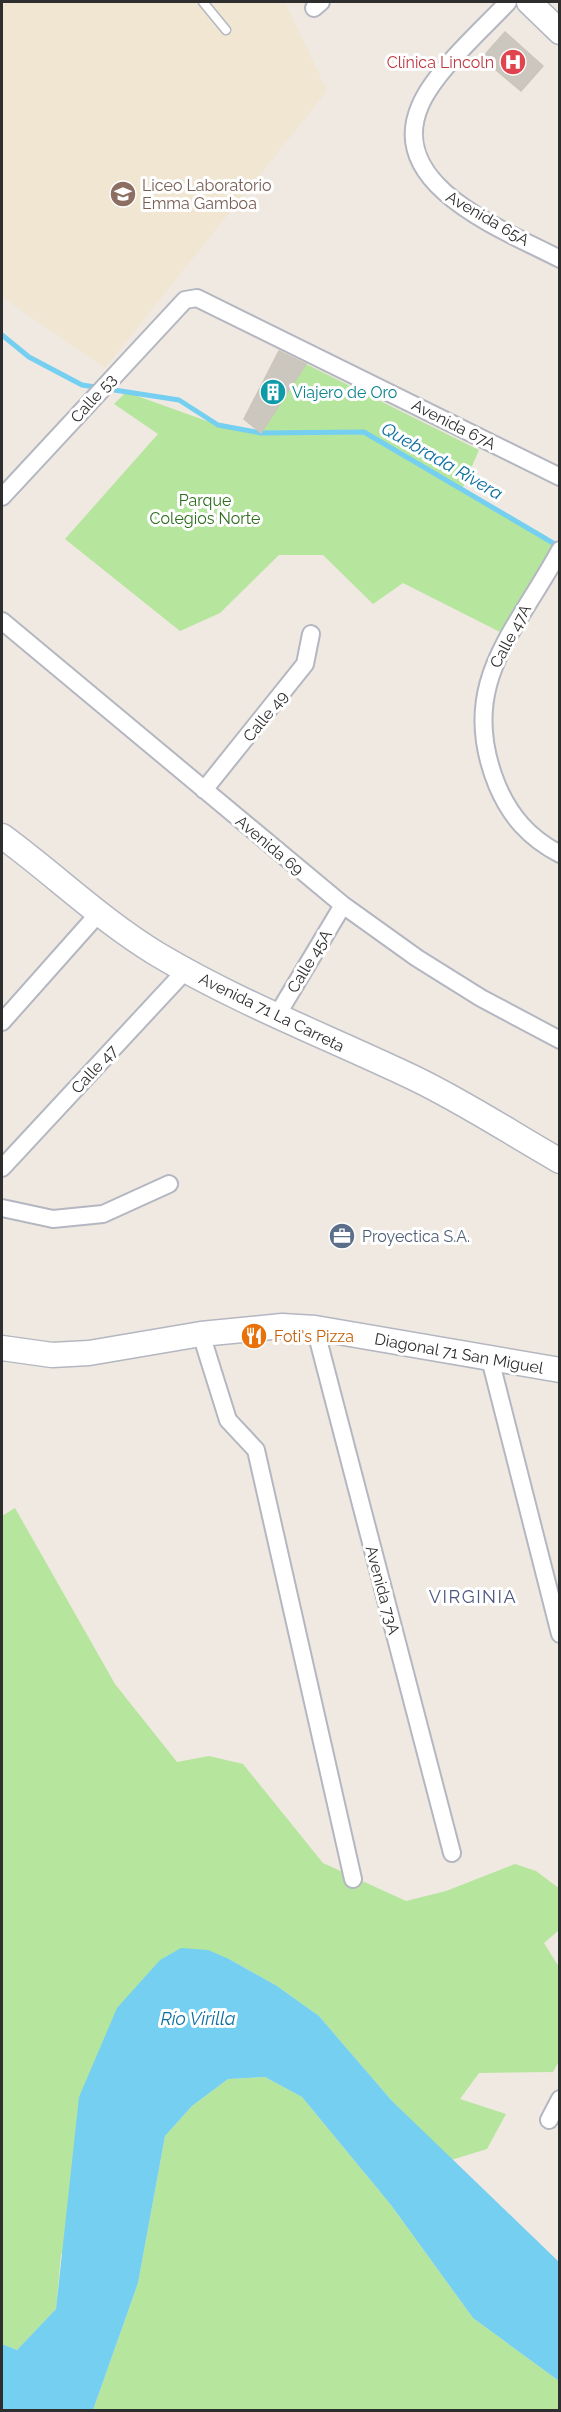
<svg xmlns="http://www.w3.org/2000/svg" width="561" height="2412" viewBox="0 0 561 2412" font-family="Raleway,sans-serif">
<style>
.education{fill:#f0e6d1}
.green{fill:#b6e59e}
.water{fill:#75cff0}
.lines{fill:none;stroke-linecap:round;stroke-linejoin:round}
.stream{stroke:#75cff0;stroke-width:5}
.building{fill:#cbc7bf;stroke:#cbc5ba;stroke-width:1.5}
.lane-casing{stroke:#b4b7c1;stroke-width:11}
.street-casing{stroke:#b4b7c1;stroke-width:20}
.secondary-casing{stroke:#b4b7c1;stroke-width:27}
.lane{stroke:#fff;stroke-width:8}
.street{stroke:#fff;stroke-width:16}
.secondary{stroke:#fff;stroke-width:24}
.labels{text-anchor:middle;stroke-width:6;stroke-linejoin:round;paint-order:stroke}
.health-label{font-size:16px;fill:#be3a42;stroke:#fff;text-anchor:end}
.education-label{font-size:16px;fill:#785e54;stroke:#fff;text-anchor:start}
.street-label{font-size:16px;fill:#2e2e2e;stroke:#fff}
.culture-label{font-size:16px;fill:#0d838f;stroke:#fff;text-anchor:start}
.park-label{font-size:16px;fill:#2c6e1b;stroke:#fff}
.service-label{font-size:16px;fill:#4e5e75;stroke:#fff;text-anchor:start}
.food-label{font-size:16px;fill:#c56008;stroke:#fff;text-anchor:start}
.water-label{font-size:18px;font-style:italic;fill:#0d6fa3;stroke:#fff}
.neighbourhood-label{font-size:18px;letter-spacing:1.5px;fill:#4d5680;stroke:#fff}
</style>
<rect width="100%" height="100%" fill="#efe9e1"/>
<path class="education" d="M2,2H285L327,91L105,368L2,297Z"/>
<path class="green" d="M306,364L479,450L462,489L557,544L508,636L403,583L373,604L323,555H279L220,613L180,631L65,539L158,434L114,404L126,392L218,425L261,433Z
M15,1508L115,1684L177,1762L209,1756L243,1764L323,1863L406,1901L446,1891L515,1864L536,1871L560,1889L559,1930L544,1943L559,1967V2061L553,2072L479,2073L460,2099L506,2114L487,2149L451,2160L392,2101L319,2016L277,1986L229,1959L61,2255L56,2309L17,2350L2,2344V1516Z
M265,2077L302,2097L391,2205L473,2318L559,2381V2410H93L138,2283L165,2136L192,2106L228,2079Z"/>
<path class="water" d="M181,1948L208,1950L229,1959L277,1986L319,2016L392,2101L559,2262V2381L473,2318L391,2205L302,2097L265,2077L228,2079L192,2106L165,2136L138,2283L93,2410H2V2344L17,2350L56,2309L79,2097L117,2008L160,1960Z"/>
<g class="lines">
<path class="stream" d="M2,335L29,357L82,385L179,400L218,425L261,433L364,432L560,547"/>
</g>
<path class="building" d="M505,32L543,66L521,91L482,58Z
M279,351L306,364L261,433L244,419Z"/>
<g class="lines">
<defs>
<path id="lane" d="M203,2L226,30"/>
<path id="street" d="M508,2C482,30 434,72 420,106C385,187 507,231 560,259
M314,8L321,2
M2,497L185,300L197,298L560,477
M560,550C516,632 456,684 497,785C510,816 529,838 560,854
M2,621L343,905L417,958L481,998L560,1040
M204,790L305,664L311,634
M276,1017L343,905
M2,1022L98,914
M2,1168L186,970
M2,1208L53,1219L103,1214L169,1184
M315,1328L452,1853
M201,1334L228,1420L256,1450L353,1879
M490,1359L560,1634
M549,2120L560,2099"/>
<path id="secondary" d="M529,2L560,32
M2,836C54,874 101,920 157,954C239,1003 328,1037 414,1078C464,1102 511,1133 560,1161
M2,1348L52,1355L89,1353L201,1334L282,1326L315,1328L560,1370"/>
</defs>
<use href="#lane" class="lane-casing"/>
<use href="#street" class="street-casing"/>
<use href="#secondary" class="secondary-casing"/>
<use href="#lane" class="lane"/>
<use href="#street" class="street"/>
<use href="#secondary" class="secondary"/>
</g>
<defs>
<symbol id="hospital-disc" viewBox="-11 -11 22 22"><circle r="9.5" fill="#e0444e" stroke="#fff"/><path d="M-5-5h3v3.5h4V-5h3V5h-3V1.5h-4V5h-3Z" fill="#fff"/></symbol>
<symbol id="school-disc" viewBox="-11 -11 22 22"><circle r="9.5" fill="#8d6e63" stroke="#fff"/><path d="M0-5L7-2L0 1L-7-2ZM-4 1L0 2.5L4 1V4Q0 6-4 4Z" fill="#fff"/></symbol>
<symbol id="building-disc" viewBox="-11 -11 22 22"><circle r="9.5" fill="#0f9aa8" stroke="#fff"/><path d="M-4-6H4V6H1V3H-1V6H-4ZM-2.5-4.3h1.7v1.8h-1.7ZM.8-4.3h1.7v1.8H.8ZM-2.5-1h1.7V.8h-1.7ZM.8-1h1.7V.8H.8Z" fill="#fff"/></symbol>
<symbol id="office-disc" viewBox="-11 -11 22 22"><circle r="9.5" fill="#5c6f8a" stroke="#fff"/><path d="M-6-3h4V-5.5h4V-3h4V5H-6ZM-1-4.5V-3h2v-1.5ZM-6 0V1H6V0Z" fill="#fff"/></symbol>
<symbol id="restaurant-disc" viewBox="-11 -11 22 22"><circle r="9.5" fill="#e8710a" stroke="#fff"/><path d="M-5-6h1v4h1v-4h1v4h1v-4h1v5L-1.5 .5V6h-2V.5L-5-1ZM5-6V6H3V1.5H1.5Q1.5-4 5-6Z" fill="#fff"/></symbol>
</defs>
<g fill-rule="evenodd">
<use href="#hospital-disc" x="498" y="47" width="30" height="30"/>
<use href="#school-disc" x="108" y="179" width="30" height="30"/>
<use href="#building-disc" x="258" y="377" width="30" height="30"/>
<use href="#office-disc" x="327" y="1221" width="30" height="30"/>
<use href="#restaurant-disc" x="239" y="1321" width="30" height="30"/>
</g>
<g class="labels">
<g class="health-label">
<text x="494" y="68">Clínica Lincoln</text>
</g>
<g class="education-label">
<text x="142" y="191">Liceo Laboratorio<tspan x="142" dy="18">Emma Gamboa</tspan></text>
</g>
<g class="street-label">
<text transform="translate(488 218) rotate(30)" y="6">Avenida 65A</text>
<text transform="translate(93 398) rotate(-48)" y="6">Calle 53</text>
<text transform="translate(454 424) rotate(27)" y="6">Avenida 67A</text>
<text transform="translate(510 636) rotate(-62)" y="6">Calle 47A</text>
<text transform="translate(265 716) rotate(-51)" y="6">Calle 49</text>
<text transform="translate(270 845) rotate(40)" y="6">Avenida 69</text>
<text transform="translate(309 961) rotate(-59)" y="6">Calle 45A</text>
<text transform="translate(272 1012) rotate(26)" y="6">Avenida 71 La Carreta</text>
<text transform="translate(94 1069) rotate(-47)" y="6">Calle 47</text>
<text transform="translate(459 1353) rotate(10)" y="6">Diagonal 71 San Miguel</text>
<text transform="translate(383 1590) rotate(75)" y="6">Avenida 73A</text>
</g>
<g class="culture-label">
<text x="292" y="398">Viajero de Oro</text>
</g>
<g class="park-label">
<text x="205" y="506">Parque<tspan x="205" dy="18">Colegios Norte</tspan></text>
</g>
<g class="service-label">
<text x="362" y="1242">Proyectica S.A.</text>
</g>
<g class="food-label">
<text x="274" y="1342">Foti's Pizza</text>
</g>
<g class="water-label">
<text transform="translate(442 461) rotate(30)" y="6">Quebrada Rivera</text>
<text x="198" y="2025">Río Virilla</text>
</g>
<g class="neighbourhood-label">
<text x="473" y="1603">VIRGINIA</text>
</g>
</g>
<rect width="561" height="2412" fill="none" stroke="#2e2e2e" stroke-width="6"/>
</svg>
